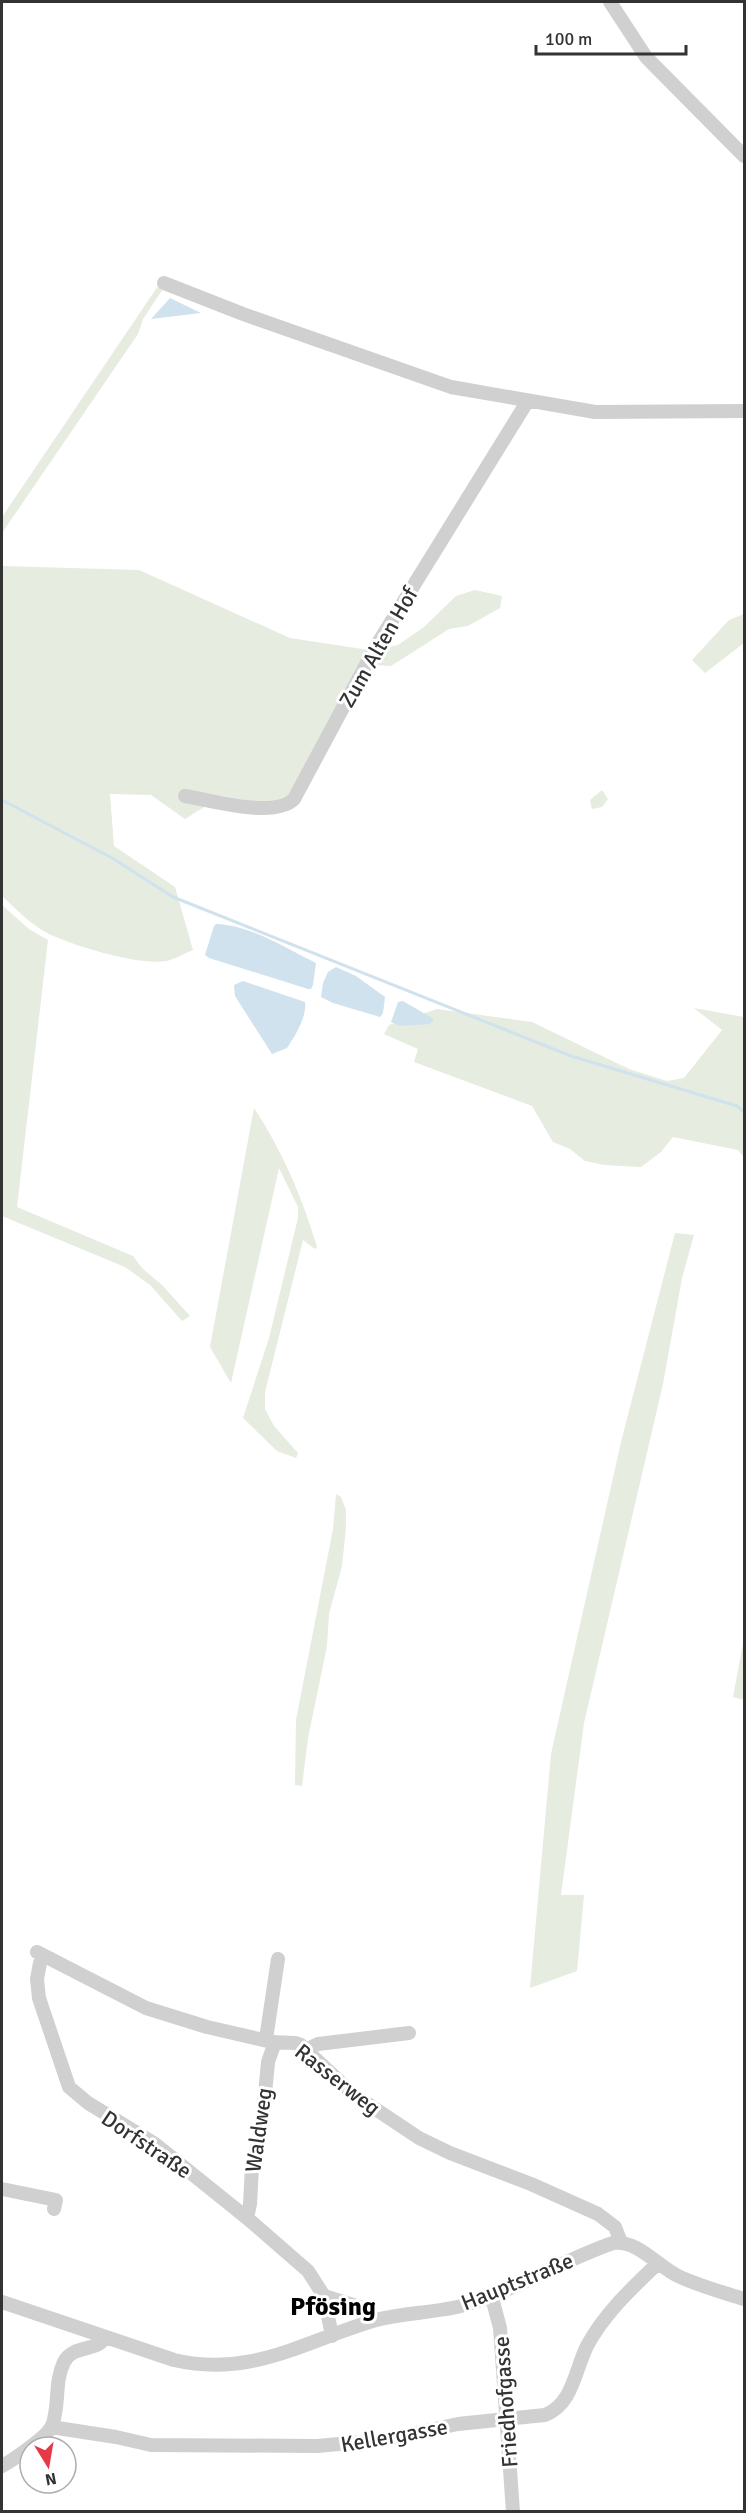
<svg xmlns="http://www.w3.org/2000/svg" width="746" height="2513" viewBox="0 0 746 2513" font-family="Signika,sans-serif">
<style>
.green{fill:#e6ecdf}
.water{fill:#cfe2ee}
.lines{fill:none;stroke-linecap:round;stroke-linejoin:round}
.stream{stroke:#cfe2ee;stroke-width:3}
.minor{stroke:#d0d0d0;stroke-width:14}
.labels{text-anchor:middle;stroke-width:6;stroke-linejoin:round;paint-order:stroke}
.street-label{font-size:22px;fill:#333;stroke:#fff}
.quarter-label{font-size:26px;font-weight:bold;fill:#000;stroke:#fff}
</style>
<rect width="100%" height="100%" fill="#fff"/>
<path class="green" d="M158,286L163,289L143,319L138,334L2,533V517Z
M2,566L139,570L290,638L369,650L290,794L275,805L222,796L185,819L151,795L110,794L114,846L175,887L193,950C185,953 175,959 167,961C140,966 74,946 49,934C31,925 16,909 2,896Z
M475,590L502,596L500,608L468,626L449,629L391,666L376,665L389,647L398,645L424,627L456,596Z
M744,614V643L705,673L692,660L729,620Z
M602,790L608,799L602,807L592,809L590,800Z
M2,905L29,929L48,940L17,1207L133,1256L142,1268L163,1286L190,1316L182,1321L150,1285L125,1267L2,1216Z
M694,1008L744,1017V1157L738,1150L673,1137L661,1152L641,1167L604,1165L585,1161L570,1149L553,1142L532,1106L414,1062L418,1049L384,1034L389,1025L437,1009L532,1022L629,1069L667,1081L684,1078L722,1030Z
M254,1108C283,1152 302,1197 317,1247L315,1249L303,1240L265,1392V1409L274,1426L298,1453L296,1458L277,1451L243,1418L269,1338L298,1218V1207L279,1168L231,1383L210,1347Z
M675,1233L694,1235L682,1278L663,1384L584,1723L561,1895H584L577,1971L530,1988L551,1754L621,1442Z
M336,1494L341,1497L346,1510V1528L342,1566L329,1614L327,1646L308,1738L302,1786L295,1785L296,1720L333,1529Z
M744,1638V1700L733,1697Z"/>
<path class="water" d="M170,298L201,313L151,319Z
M216,924C251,925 285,948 316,963L313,985L311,989H308L209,958L205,955L214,926Z
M336,967L356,976L385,997L383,1013L380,1017L333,1003L321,997L323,983L328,972Z
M243,981L305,1002C307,1017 295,1036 287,1048L272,1054L235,996L234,985Z
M403,1001L434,1019L430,1024L400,1026L391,1022L398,1002Z"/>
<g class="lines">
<path class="stream" d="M2,800L112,858L173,897L571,1056L737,1106L744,1112"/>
<path class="minor" d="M610,2L646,57L744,156
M164,283L243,314L451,387L595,412L744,411
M185,796C210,800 275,819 294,799L375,648L527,402
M37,1952L146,2008L207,2027L272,2042L295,2043L301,2045L353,2094L419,2138L450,2153L531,2184L598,2214L615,2227L621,2242
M44,1956L40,1963L37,1979L39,1998L69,2087L88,2103L155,2144L247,2218L308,2271L324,2296L332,2336
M266,2039L278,1959
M307,2049L318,2044L409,2033
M2,2189L56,2200L54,2209
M247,2218L250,2204L252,2167L262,2126L268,2062L275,2042
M491,2294L500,2328L513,2512
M324,2296L366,2309L376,2320
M2,2302L174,2360C252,2378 304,2341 376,2320C402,2313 430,2313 457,2307C510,2294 560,2261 613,2243C638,2240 656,2265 678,2276C699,2286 722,2292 744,2299
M51,2427L116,2437L151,2445L317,2446L384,2440L458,2424L545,2415C573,2404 575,2370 587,2346C604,2314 631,2289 657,2264
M2,2466C13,2460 47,2437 52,2426C60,2405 54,2382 64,2362C73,2344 99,2352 105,2337"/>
</g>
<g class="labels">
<g class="street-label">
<text transform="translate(378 647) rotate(-60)" y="8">Zum Alten Hof</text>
<text transform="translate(338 2079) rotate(38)" y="8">Rasserweg</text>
<text transform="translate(258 2130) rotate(-82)" y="8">Waldweg</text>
<text transform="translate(147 2144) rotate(34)" y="8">Dorfstraße</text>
<text transform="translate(517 2281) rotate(-22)" y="8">Hauptstraße</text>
<text transform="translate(505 2402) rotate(-94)" y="8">Friedhofgasse</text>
<text transform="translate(394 2435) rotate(-10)" y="8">Kellergasse</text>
</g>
<g class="quarter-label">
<text x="333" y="2315">Pfösing</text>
</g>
</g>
<rect width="746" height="2513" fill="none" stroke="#333333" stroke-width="6"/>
<g transform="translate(48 2465) rotate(169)"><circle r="28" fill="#ffffff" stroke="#adadad" stroke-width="1.5"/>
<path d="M0-4.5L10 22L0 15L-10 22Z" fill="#e63946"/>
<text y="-9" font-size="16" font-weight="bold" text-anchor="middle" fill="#333333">N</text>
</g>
<path d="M536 45v9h150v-9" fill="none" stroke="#333333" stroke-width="3"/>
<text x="545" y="45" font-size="18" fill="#333333" stroke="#ffffff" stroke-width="4.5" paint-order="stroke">100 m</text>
</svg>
